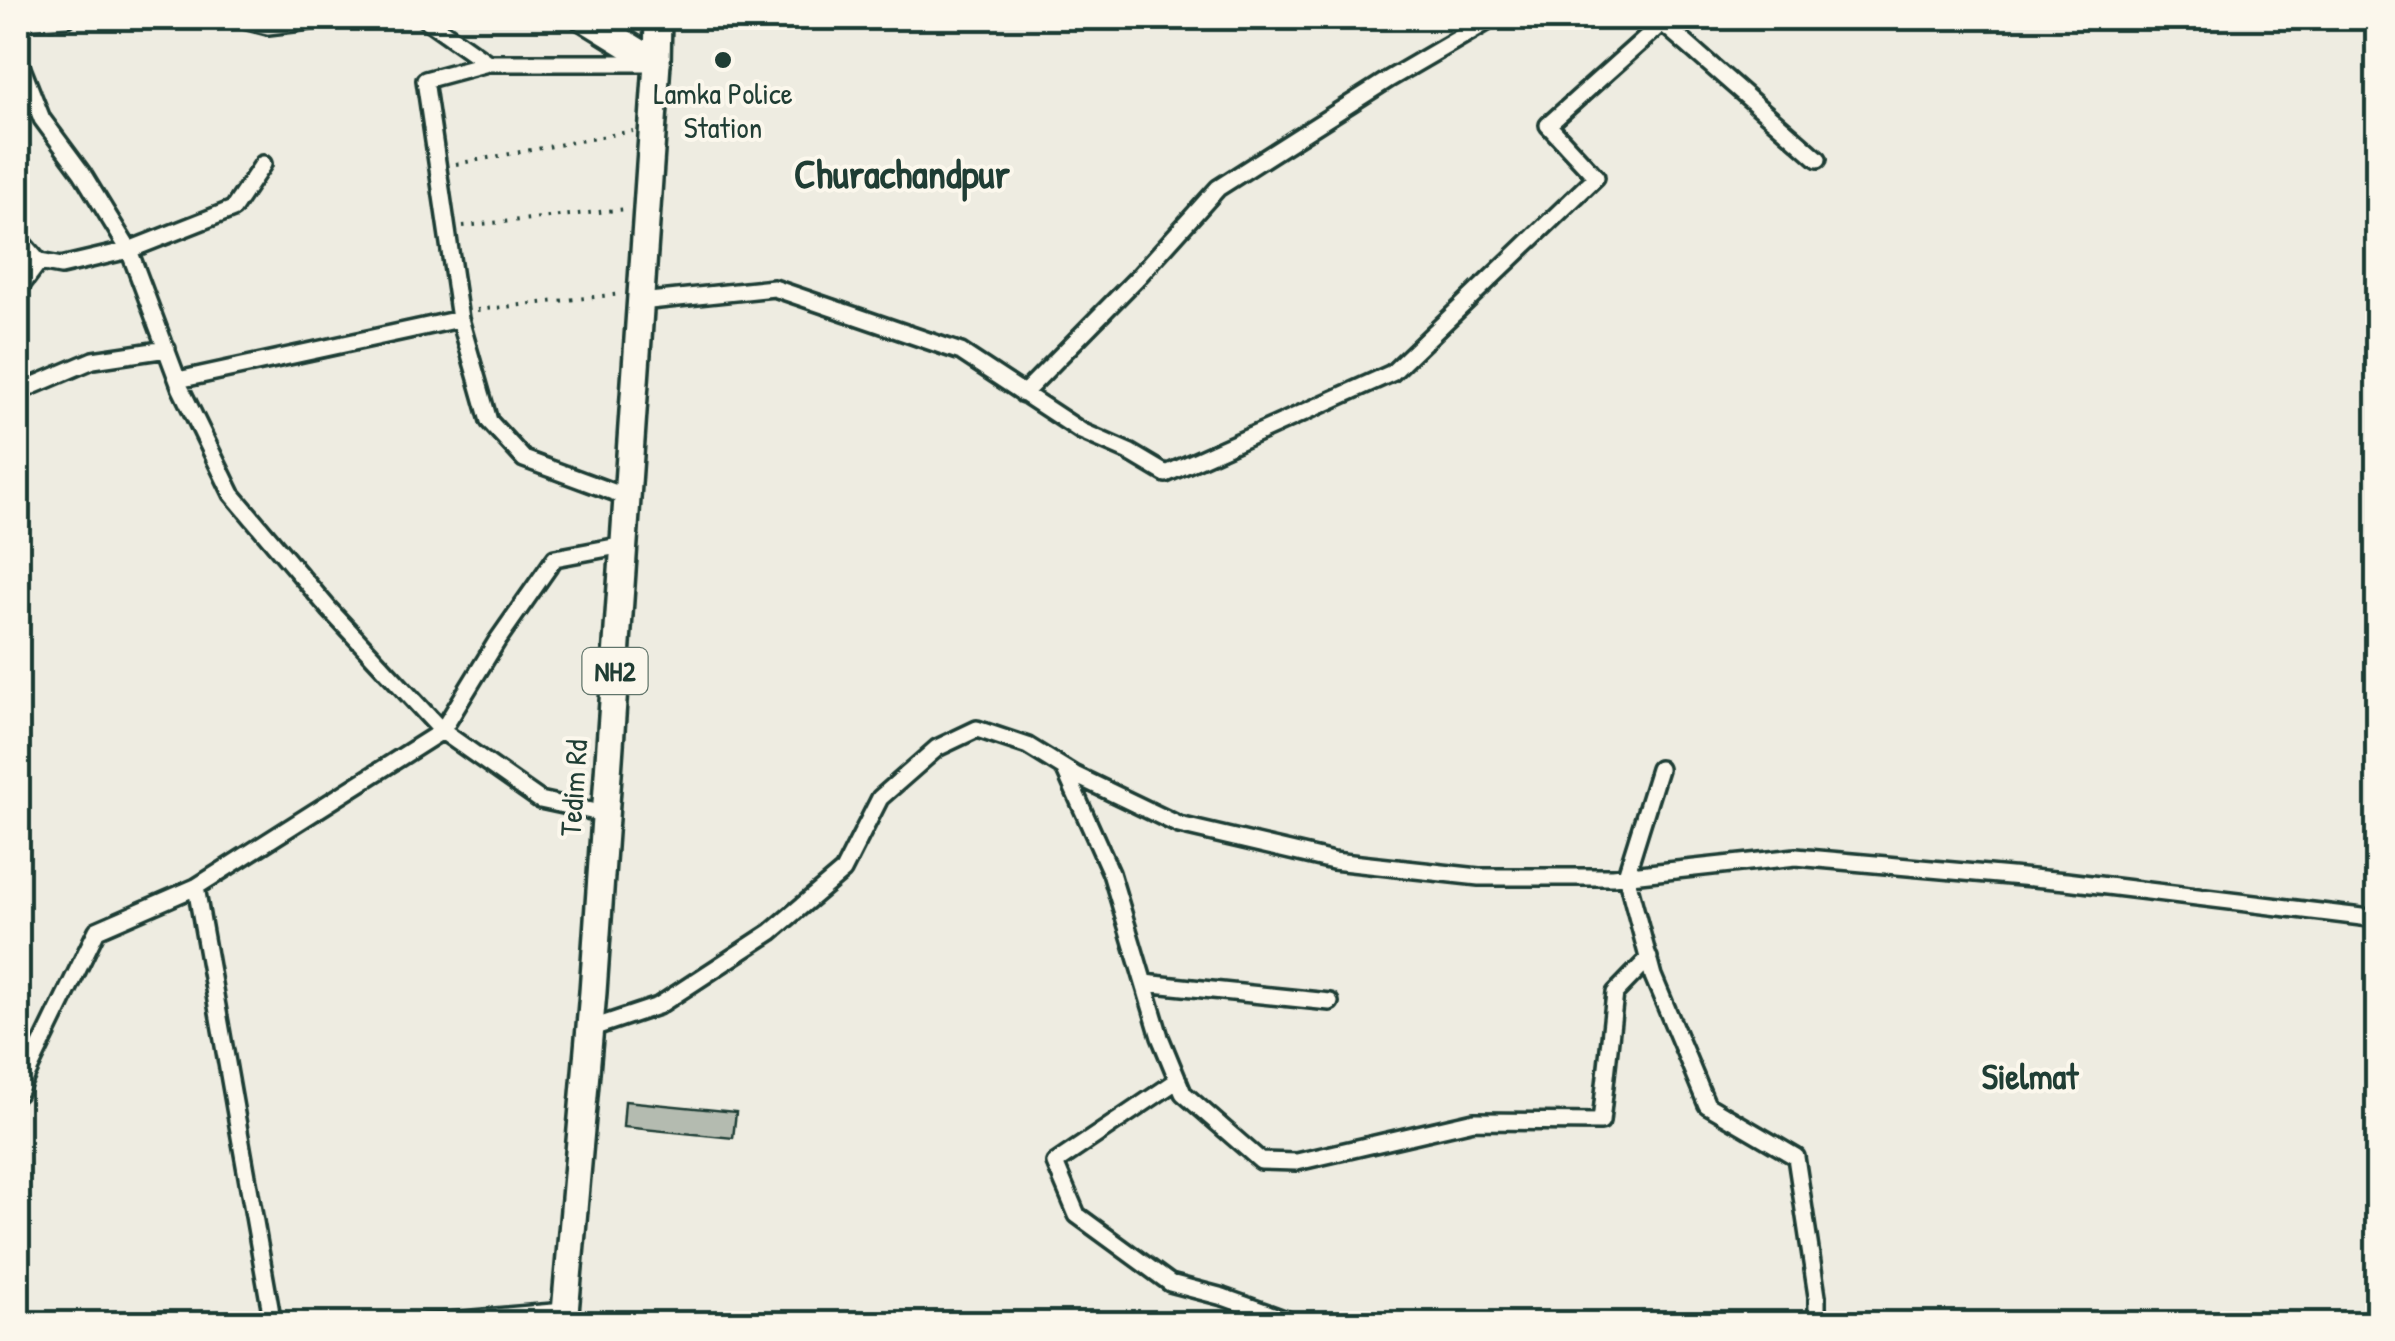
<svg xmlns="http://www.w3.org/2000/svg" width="2395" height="1341" viewBox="0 0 2395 1341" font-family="'Patrick Hand',sans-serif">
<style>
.building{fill:#b4bbb0;stroke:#1f3d34;stroke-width:2.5}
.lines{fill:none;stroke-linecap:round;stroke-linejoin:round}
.minor-casing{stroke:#1f3d34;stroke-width:22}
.primary-casing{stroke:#1f3d34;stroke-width:32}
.trunk-casing{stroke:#1f3d34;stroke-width:32}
.path{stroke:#1f3d34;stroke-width:4;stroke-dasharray:2.5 8;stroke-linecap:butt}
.minor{stroke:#fbf7ec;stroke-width:15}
.primary{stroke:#fbf7ec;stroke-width:25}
.trunk{stroke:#fbf7ec;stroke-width:25}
.poi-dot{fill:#1f3d34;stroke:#fbf7ec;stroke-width:4}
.labels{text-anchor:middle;stroke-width:8;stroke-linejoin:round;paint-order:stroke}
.shield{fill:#fbf7ec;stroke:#61756b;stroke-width:2.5}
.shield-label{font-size:28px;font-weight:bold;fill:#1f3d34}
.poi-label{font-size:30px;fill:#1f3d34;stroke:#fbf7ec}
.street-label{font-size:30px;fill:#1f3d34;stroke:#fbf7ec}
.quarter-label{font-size:35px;font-weight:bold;fill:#1f3d34;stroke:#fbf7ec}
.district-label{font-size:40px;font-weight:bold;fill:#1f3d34;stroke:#fbf7ec}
</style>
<rect width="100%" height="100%" fill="#eeece1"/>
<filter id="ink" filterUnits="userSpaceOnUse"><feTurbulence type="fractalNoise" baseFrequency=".01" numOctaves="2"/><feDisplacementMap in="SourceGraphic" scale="20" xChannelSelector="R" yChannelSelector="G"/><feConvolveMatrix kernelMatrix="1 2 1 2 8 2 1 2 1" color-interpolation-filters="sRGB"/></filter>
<g filter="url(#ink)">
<path class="building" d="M625,1101L736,1112L733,1138L623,1127Z"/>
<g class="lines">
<defs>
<path id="minor" d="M236,18L268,26L336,18
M424,18L488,63H650
M1657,18L1818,159
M18,21L67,18
M18,58L42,119L82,173L129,250L181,389L232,494L329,609L442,731L540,800L605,814
M488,63L425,80L460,319L489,421L524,459L627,497
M18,238L39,262L61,266L129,250L233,209L263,164
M18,290L39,262
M640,302L774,288L961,352L1081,431L1129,452L1166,474L1392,373L1596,177L1548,125L1662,23
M178,380L460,319
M18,392L93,360L167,349
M1023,394L1137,278L1218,188L1389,79L1494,18
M1064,768L1111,873L1160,1037L1183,1093L1261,1161L1297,1162L1474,1121L1601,1122L1615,993L1649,958
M1659,769L1626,875L1653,976L1707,1105L1796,1157L1817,1296V1324
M196,887L273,1324
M1144,983L1330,1002
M589,1029L658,1006L771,932L843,871L880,798L937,748L977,729L1028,746L1075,775L1179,825L1333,861L1479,877H1612L1796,857L2066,881L2378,919
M1178,1080L1055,1163L1077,1215L1170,1283L1223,1297L1287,1320L1290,1324
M18,1093L97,930L196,887L442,731L497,641L555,558L624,545
M415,1324L565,1311"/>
<path id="primary" d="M584,18L657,63"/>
<path id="trunk" d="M564,1324L593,992L657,63L658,18"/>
</defs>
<use href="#minor" class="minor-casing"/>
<use href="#primary" class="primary-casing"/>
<use href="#trunk" class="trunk-casing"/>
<path class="path" d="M456,164L633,131
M463,226L627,209
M477,310L621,294"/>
<use href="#minor" class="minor"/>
<use href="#primary" class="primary"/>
<use href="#trunk" class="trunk"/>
</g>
</g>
<circle class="poi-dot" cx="723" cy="60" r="10"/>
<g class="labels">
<rect class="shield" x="582.5" y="648" width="65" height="46" rx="8"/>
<g class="shield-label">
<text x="615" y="681">NH2</text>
</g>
<g class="poi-label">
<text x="723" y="104">Lamka Police<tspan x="723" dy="34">Station</tspan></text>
</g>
<g class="street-label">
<text transform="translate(574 788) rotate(-86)" y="10">Tedim Rd</text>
</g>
<g class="quarter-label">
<text x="2030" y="1089">Sielmat</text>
</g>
<g class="district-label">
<text x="902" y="188">Churachandpur</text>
</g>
</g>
<rect width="2395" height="1341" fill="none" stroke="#fbf7ec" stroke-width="60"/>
<rect x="30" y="30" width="2335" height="1281" fill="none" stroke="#1f3d34" stroke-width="4" filter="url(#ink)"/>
</svg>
